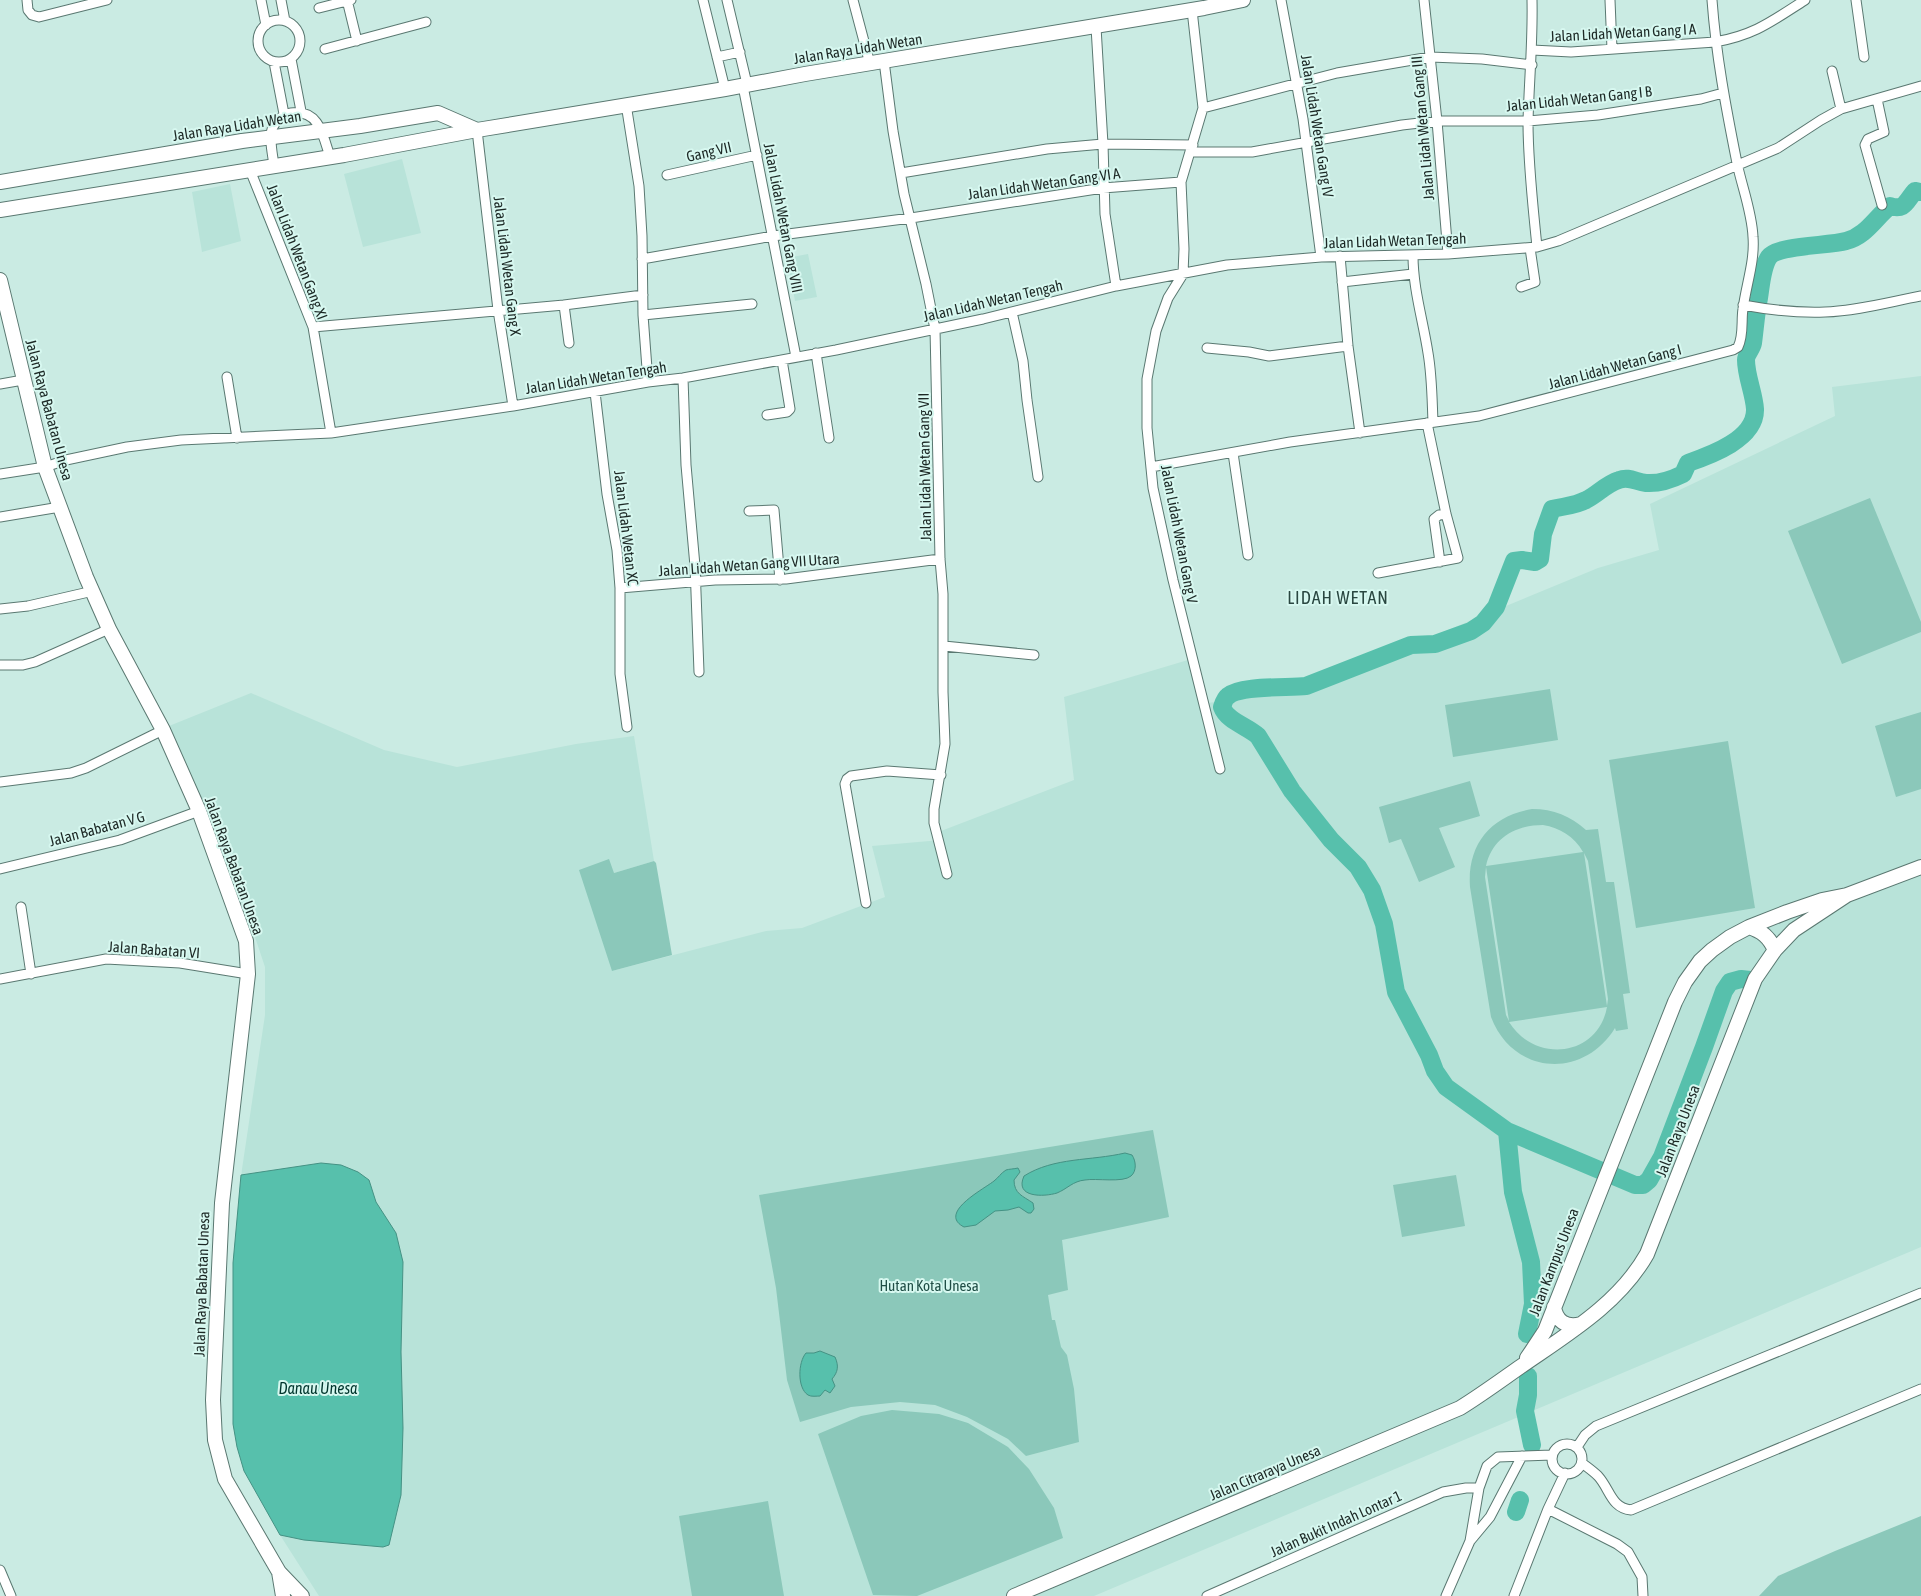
<svg xmlns="http://www.w3.org/2000/svg" width="1921" height="1596" viewBox="0 0 1921 1596" font-family="'Asap Condensed',sans-serif">
<style>
.built{fill:#b8e3d9}
.green{fill:#8bc8ba;fill-rule:evenodd}
.water{fill:#57c0ac;stroke:#459284}
.lines{fill:none;stroke-linecap:round;stroke-linejoin:round}
.river{stroke:#57c0ac;stroke-width:18}
.street-casing{stroke:#5a7871;stroke-width:11}
.secondary-casing{stroke:#5a7871;stroke-width:16}
.street{stroke:#fff;stroke-width:9}
.secondary{stroke:#fff;stroke-width:14}
.labels{text-anchor:middle;stroke-width:4;stroke-linejoin:round;paint-order:stroke}
.street-label{font-size:15px;fill:#1c2825;stroke:#d7f8f0}
.park-label{font-size:15px;fill:#204e46;stroke:#d7f8f0}
.water-label{font-size:16px;font-style:italic;fill:#01352d;stroke:#d7f8f0}
.quarter-label{font-size:18px;letter-spacing:1px;fill:#2a4741;stroke:#d7f8f0}
</style>
<rect width="100%" height="100%" fill="#caebe3"/>
<path class="built" d="M402,159L421,233L363,247L344,174Z
M230,184L241,241L202,252L192,192Z
M808,254L817,297L795,301L787,258Z
M1921,376V1247L1094,1596H319L280,1535L244,1471L237,1447L233,1424V1263L242,1169L265,1015V967L252,928L169,726L251,693L384,750L457,767L576,744L634,736L654,861L614,873L612,971L766,931L802,928L885,897L872,846L941,840V831L1074,780L1064,697L1188,660L1201,704L1305,689L1598,568L1659,550L1650,504L1835,416L1832,387Z"/>
<path class="green" d="M1870,498L1921,622V632L1842,664L1788,531Z
M1550,689L1558,740L1453,757L1445,705Z
M1921,712V789L1896,797L1875,726Z
M1728,741L1755,908L1636,928L1609,760Z
M1470,781L1480,816L1439,828L1455,867L1419,882L1401,839L1389,843L1379,807Z
M1532,809C1554,809 1570,816 1586,830L1598,829L1606,882H1614L1630,993L1623,994L1628,1029L1616,1031L1615,1028C1583,1080 1513,1075 1491,1017L1470,887C1467,845 1490,816 1532,809ZM1543,825C1560,828 1574,836 1583,852L1486,866C1492,839 1515,825 1543,825ZM1584,853L1588,861L1608,999L1607,1006ZM1486,867L1509,1021L1506,1015L1485,877ZM1607,1007C1598,1057 1535,1064 1509,1022Z
M609,859L614,873L654,861L656,863L672,955L612,971L579,870Z
M1153,1130L1169,1217L1062,1240L1068,1290L1048,1295L1052,1320H1055L1061,1347L1067,1355L1074,1389L1079,1442L1026,1456L1008,1439L967,1417L935,1405L900,1402L851,1407L800,1422L787,1380L776,1288L759,1195Z
M1456,1175L1465,1226L1402,1237L1393,1185Z
M892,1410L939,1414L968,1423L1008,1447L1029,1469L1054,1508L1063,1538L917,1596L873,1595L818,1434L861,1416Z
M768,1501L784,1596H692L679,1516Z
M1921,1516V1596H1759L1778,1576L1835,1551Z"/>
<path class="water" d="M1125,1153L1132,1155C1136,1161 1137,1171 1131,1176C1123,1183 1096,1178 1085,1180C1073,1181 1067,1189 1057,1193C1044,1197 1014,1198 1024,1176C1054,1157 1091,1161 1125,1153Z
M321,1163L341,1165L358,1172L369,1180L376,1202L396,1233L403,1262L401,1352L403,1428L401,1495L389,1545L383,1547L304,1540L280,1535L244,1471L237,1447L233,1424V1263L241,1175Z
M1018,1168L1020,1172L1014,1180C1014,1194 1023,1196 1033,1203L1034,1209L1031,1213H1028L1019,1207L1008,1210L995,1211L976,1225L964,1227C937,1213 984,1189 994,1181C998,1178 1001,1173 1006,1170C1009,1169 1014,1169 1018,1168Z
M820,1351L835,1357C839,1366 838,1372 832,1379L835,1386L830,1393L825,1390L820,1396C817,1396 811,1397 808,1395C797,1388 798,1362 806,1353H814Z"/>
<g class="lines">
<path class="river" d="M1507,1131L1635,1185H1643L1649,1180L1662,1157L1704,1047L1724,991L1730,982L1741,979L1750,980
M1527,1334L1533,1304L1531,1262L1513,1192L1507,1131L1446,1087L1435,1071L1429,1055L1396,992L1384,924L1372,890L1358,867L1331,840L1292,791L1258,736C1247,726 1227,721 1222,707C1223,704 1225,698 1228,696C1240,685 1288,688 1306,686L1411,645L1435,644L1471,631L1483,623L1496,607L1514,561L1522,560L1535,562L1540,559L1543,534L1552,509C1564,506 1575,506 1586,500C1598,494 1606,484 1619,480C1629,476 1636,482 1646,483C1660,484 1671,480 1683,474L1688,463C1711,455 1756,439 1755,409C1754,393 1746,376 1746,360C1746,354 1752,349 1753,343C1755,328 1756,313 1759,298C1761,286 1762,267 1769,257C1778,245 1829,246 1846,241C1866,236 1875,218 1890,206C1905,211 1906,201 1915,191L1921,192
M1528,1376V1395L1525,1411L1532,1445
M1516,1512L1520,1500"/>
<defs>
<path id="street" d="M27,0L28,10L32,15L39,17L107,0
M261,0L266,25
M281,0L285,21
M347,0L357,41
M703,0L725,89
M727,0L747,84
M853,0L870,64
M1281,0L1303,119L1321,257
M1424,0L1437,121L1448,254
M1532,0C1533,41 1529,81 1528,122C1528,164 1533,206 1537,247
M1610,0L1612,49
M1856,0L1864,57
M319,8L351,0
M1192,10L1203,108L1181,182L1184,249L1183,274L1168,298L1156,331L1147,379V428L1153,488L1173,580L1220,769
M258 41a21 21 0 1 1 42 0a21 21 0 1 1-42 0Z
M1096,27L1103,144L1105,214L1116,286
M325,49L426,22
M1532,50L1571,52L1715,42C1755,35 1772,21 1805,0
M717,57L740,52
M291,59L301,111
M884,61L893,131L904,194L926,284L935,329L940,559L943,594V692L945,744L934,809V823L947,874
M274,62L284,114
M1832,71L1841,109
M743,86L796,357
M1877,99L1884,132L1868,139L1865,145L1882,205
M626,104L639,186L642,236L643,315L648,382
M1203,108L1337,73L1430,57L1482,59L1532,65
M477,130L498,310L513,406
M1190,152H1252L1402,125L1437,121H1528L1598,115L1701,99L1723,93
M274,166C273,155 268,137 273,127C276,120 284,114 291,113C319,109 323,135 330,157
M250,170L313,327L331,433
M901,173L1047,149L1103,144L1193,145
M667,175L757,155
M1413,255C1413,289 1423,320 1428,353C1432,376 1432,399 1433,422
M1340,256L1348,346L1360,433
M642,259L773,236L911,218L1103,188L1181,182
M1342,282L1413,274
M1521,287L1535,282L1530,248
M564,305L569,343
M1743,305C1770,310 1798,313 1825,312C1857,311 1889,302 1921,296
M1012,312L1023,361L1027,400L1038,477
M643,315L752,304
M313,327L564,305L643,295
M1207,348L1249,352L1269,356L1348,346
M816,353L829,438
M227,377L237,438
M683,378L686,465L695,566L699,672
M0,384L23,380
M595,392L607,494L617,550L620,588V674L627,727
M767,415L787,412L790,409L782,360
M1233,453L1248,555
M1151,467L1290,442L1479,416L1733,350L1738,347C1744,335 1741,321 1743,309C1746,285 1755,261 1753,237C1752,212 1742,187 1737,163C1726,108 1716,55 1712,0
M0,474L45,467L66,460L127,447L181,440L331,433L513,406L648,382L683,378L836,350L983,319L1116,286L1227,265L1321,257L1448,254L1537,247L1558,241L1778,148L1821,120L1841,109L1921,86
M749,511L774,510L780,580
M0,517L60,507
M1440,562L1434,519L1439,515L1446,514
M1378,573L1458,558L1446,514L1427,423
M620,588L715,580L786,579L940,559
M0,609L28,606L93,591
M944,646L1034,655
M0,665H23L35,662L109,629
M0,782L71,773L86,768L163,730
M0,869L120,840L199,811
M866,903L845,784L847,779L851,776L887,771L941,775
M21,907L31,974
M0,979L106,959L180,963L248,974
M1552 1459a15 15 0 1 1 30 0a15 15 0 1 1-30 0Z
M1577,1447L1585,1435L1596,1426L1921,1293
M1582,1463C1587,1467 1593,1471 1598,1476C1610,1489 1611,1508 1631,1510L1921,1389
M1548,1509L1617,1544L1628,1552L1642,1577L1643,1596
M1470,1541L1490,1517L1522,1456
M0,1570L11,1596
M1207,1596L1443,1492L1466,1488H1479
M1446,1596L1470,1541L1479,1488L1487,1466L1498,1457L1552,1455
M1514,1596L1548,1509L1565,1473"/>
<path id="secondary" d="M0,182L242,141L360,126L438,113L477,130
M0,210L344,155L477,130L725,89L805,74L1204,8L1243,0
M0,280L45,467L86,577L109,629L163,730L199,811L246,941L248,974L222,1203L213,1400L215,1440L225,1479L279,1572L302,1596
M1749,927C1762,931 1769,937 1775,950
M1554,1307C1556,1321 1566,1328 1581,1324
M1527,1358L1545,1331L1675,1002L1685,982L1700,961L1712,950L1730,937L1749,927L1787,912L1822,900L1847,895L1921,867
M279,1572L283,1596
M1014,1596L1460,1408C1481,1395 1500,1381 1520,1367C1566,1335 1619,1304 1647,1254L1755,979L1775,950L1794,930L1847,895"/>
</defs>
<use href="#street" class="street-casing"/>
<use href="#secondary" class="secondary-casing"/>
<use href="#street" class="street"/>
<use href="#secondary" class="secondary"/>
</g>
<g class="labels">
<g class="street-label">
<text transform="translate(1623 33) rotate(-3)" y="5">Jalan Lidah Wetan Gang I A</text>
<text transform="translate(858 49) rotate(-9)" y="5">Jalan Raya Lidah Wetan</text>
<text transform="translate(1579 99) rotate(-6)" y="5">Jalan Lidah Wetan Gang I B</text>
<text transform="translate(237 126) rotate(-9)" y="5">Jalan Raya Lidah Wetan</text>
<text transform="translate(1317 126) rotate(81)" y="5">Jalan Lidah Wetan Gang IV</text>
<text transform="translate(1423 128) rotate(-95)" y="5">Jalan Lidah Wetan Gang III</text>
<text transform="translate(709 152) rotate(-13)" y="5">Gang VII</text>
<text transform="translate(1044 184) rotate(-8)" y="5">Jalan Lidah Wetan Gang VI A</text>
<text transform="translate(783 218) rotate(79)" y="5">Jalan Lidah Wetan Gang VIII</text>
<text transform="translate(1395 241) rotate(-2)" y="5">Jalan Lidah Wetan Tengah</text>
<text transform="translate(297 252) rotate(69)" y="5">Jalan Lidah Wetan Gang XI</text>
<text transform="translate(507 266) rotate(83)" y="5">Jalan Lidah Wetan Gang X</text>
<text transform="translate(993 301) rotate(-13)" y="5">Jalan Lidah Wetan Tengah</text>
<text transform="translate(1615 367) rotate(-15)" y="5">Jalan Lidah Wetan Gang I</text>
<text transform="translate(596 378) rotate(-9)" y="5">Jalan Lidah Wetan Tengah</text>
<text transform="translate(49 410) rotate(75)" y="5">Jalan Raya Babatan Unesa</text>
<text transform="translate(925 467) rotate(-91)" y="5">Jalan Lidah Wetan Gang VII</text>
<text transform="translate(626 528) rotate(83)" y="5">Jalan Lidah Wetan XC</text>
<text transform="translate(1179 534) rotate(79)" y="5">Jalan Lidah Wetan Gang V</text>
<text transform="translate(749 565) rotate(-4)" y="5">Jalan Lidah Wetan Gang VII Utara</text>
<text transform="translate(97 829) rotate(-15)" y="5">Jalan Babatan V G</text>
<text transform="translate(234 866) rotate(70)" y="5">Jalan Raya Babatan Unesa</text>
<text transform="translate(154 950) rotate(4)" y="5">Jalan Babatan VI</text>
<text transform="translate(1678 1131) rotate(-69)" y="5">Jalan Raya Unesa</text>
<text transform="translate(1554 1262) rotate(-69)" y="5">Jalan Kampus Unesa</text>
<text transform="translate(202 1284) rotate(-88)" y="5">Jalan Raya Babatan Unesa</text>
<text transform="translate(1265 1473) rotate(-23)" y="5">Jalan Citraraya Unesa</text>
<text transform="translate(1336 1524) rotate(-24)" y="5">Jalan Bukit Indah Lontar 1</text>
</g>
<g class="park-label">
<text x="929" y="1291">Hutan Kota Unesa</text>
</g>
<g class="water-label">
<text x="318" y="1394">Danau Unesa</text>
</g>
<g class="quarter-label">
<text x="1338" y="604">LIDAH WETAN</text>
</g>
</g>
</svg>
